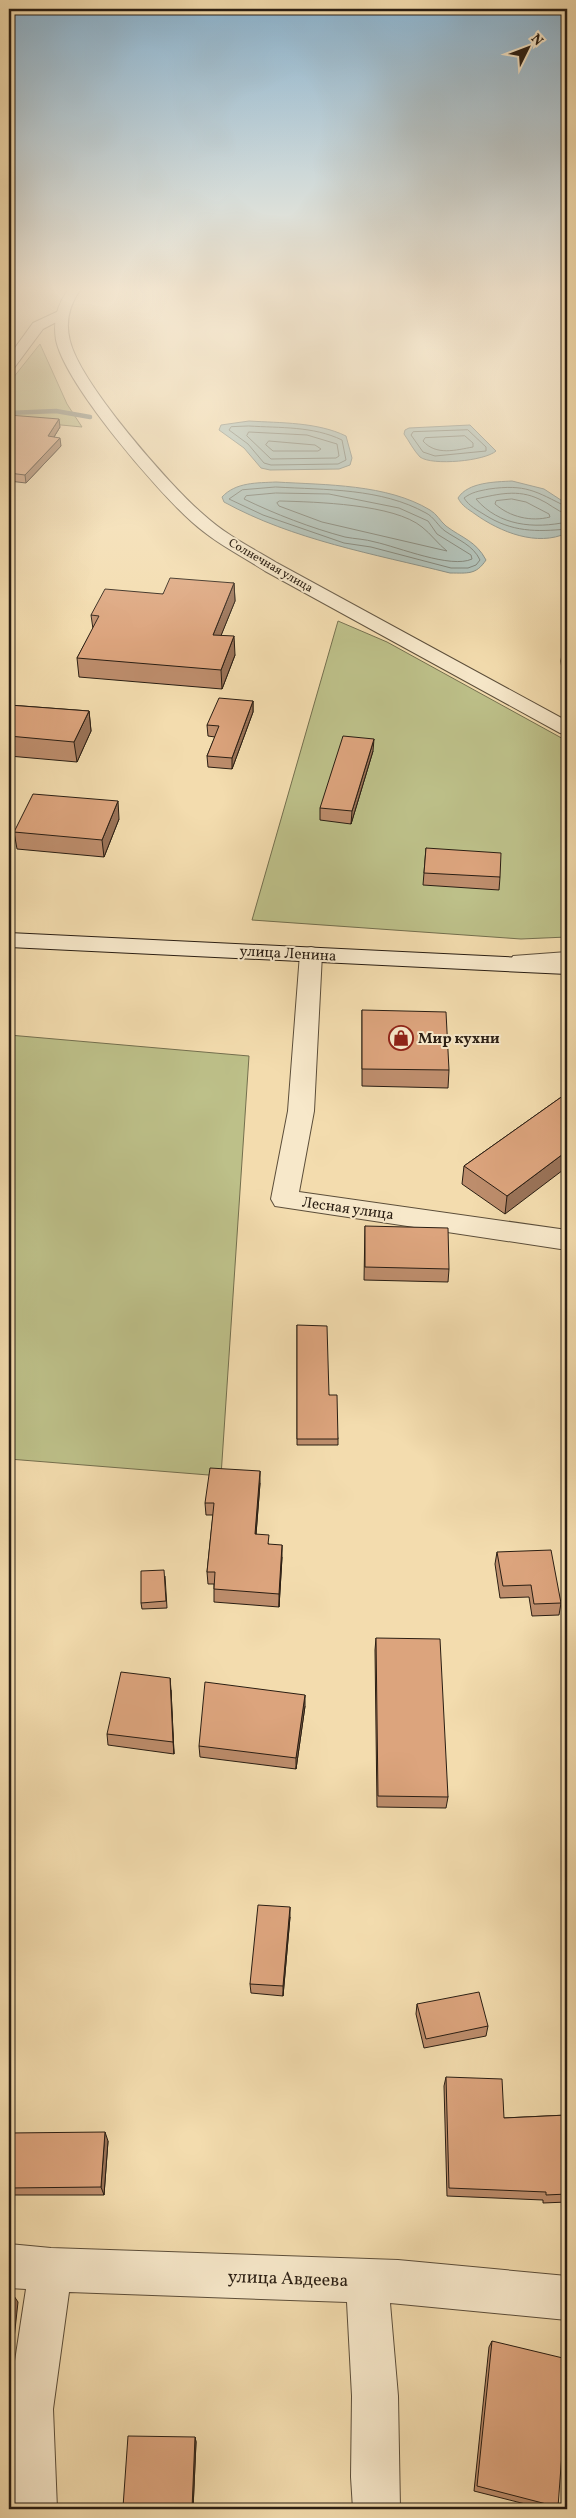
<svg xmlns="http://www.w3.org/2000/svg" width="576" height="2518" viewBox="0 0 576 2518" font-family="Vollkorn,serif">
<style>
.green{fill:#bdc089;stroke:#746f4e}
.water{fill:#9fb9b5;stroke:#707b74}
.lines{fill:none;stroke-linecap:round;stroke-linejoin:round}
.shore{stroke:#646c64;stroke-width:1}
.stream{stroke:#707b74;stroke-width:4.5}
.minor-casing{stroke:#5c4e3a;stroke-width:2}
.tertiary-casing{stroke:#5c4e3a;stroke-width:2}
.secondary-casing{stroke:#2a1e13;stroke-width:2}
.minor{fill:#f7e8ca;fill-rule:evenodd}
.tertiary{fill:#f7e8ca;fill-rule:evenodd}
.secondary{fill:#f7e8ca;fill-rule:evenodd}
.wall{fill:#bd8d6c;stroke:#2a1e13}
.shaded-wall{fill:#9a7358;stroke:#2a1e13}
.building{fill:#dca47d;stroke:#2a1e13}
.labels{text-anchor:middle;stroke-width:4;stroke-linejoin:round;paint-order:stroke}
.far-street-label{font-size:12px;fill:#2a1e13;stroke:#f7e8ca}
.street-label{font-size:15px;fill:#2a1e13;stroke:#f7e8ca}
.poi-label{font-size:15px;font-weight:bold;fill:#2a1e13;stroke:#f7e8ca;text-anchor:start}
.near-street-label{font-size:18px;fill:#2a1e13;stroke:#f7e8ca}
</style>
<rect width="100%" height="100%" fill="#f3dcae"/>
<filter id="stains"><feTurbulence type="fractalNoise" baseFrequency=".004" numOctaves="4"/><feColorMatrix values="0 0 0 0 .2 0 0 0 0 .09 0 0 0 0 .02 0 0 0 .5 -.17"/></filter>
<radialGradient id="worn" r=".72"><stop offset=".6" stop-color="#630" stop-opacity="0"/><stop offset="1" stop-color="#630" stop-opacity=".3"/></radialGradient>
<path class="green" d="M40,344L67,404L82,427L9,420V383Z
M338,621L387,642L567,741V937L521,939L252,920Z
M9,1035L249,1056L221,1476L9,1459Z"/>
<path class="water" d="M249,421C281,423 317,422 346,436L352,458L350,465L339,469L270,470L261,468L244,448L219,430L221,425Z
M470,425L496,451C485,461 432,466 420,457C414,451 409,441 404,434L405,430L409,428Z
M512,481L544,489L567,504V533C537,547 500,532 475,514C468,509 462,506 458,498C468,482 495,482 512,481Z
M276,482C326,485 387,484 430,510C437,514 440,521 446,526C462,538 476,541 486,560C476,575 468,573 450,573C374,554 293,540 224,502L222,497C236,482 257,483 276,482Z"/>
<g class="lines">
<path class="shore" d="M249,426C280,428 313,426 342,440L346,460L338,464L271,465L264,463L248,444L229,430L231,427Z
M468,430L486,447V451L435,456L423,452L411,435L413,432Z
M249,432L307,435L337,444L339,456L336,458L271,459L247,436Z
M465,436L473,443V447C456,450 436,456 423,441L425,438Z
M269,441L315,445L321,449L318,451H273L266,445Z
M276,487C326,490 381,488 426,513C434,517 438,526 445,531C458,540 473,545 480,560L476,565L468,568H451L371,547L344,543L263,515L229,499L242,490Z
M276,493L329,494L399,508L428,521L437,534L471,555L472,559C451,569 398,547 375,542C365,539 355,539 345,537C311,528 275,514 244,499L246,496Z
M512,499L526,502L549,514L550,517C531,522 510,517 495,504L496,501Z
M280,501C316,502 394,504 422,527C431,534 438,544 447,551L322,522L279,506L277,503Z
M567,507C535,491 526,484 489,489C479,491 472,492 464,498C469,506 477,510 485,515C512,532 536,532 567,529
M567,514C556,511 549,503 539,499C518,489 498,494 476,499C499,526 534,529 567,522"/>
<path class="stream" d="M9,413L56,411L90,417"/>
<defs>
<path id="minor" d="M61,310L67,314L66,317L43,329L14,368L9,369V356L33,323Z
M311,947L319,949L322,954L314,1111L299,1192L567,1230V1250L275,1206L271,1199L288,1111L300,954L303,949Z
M9,2244L51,2248L398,2260L567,2276V2320L390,2303L398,2396L400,2509H353L351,2477L352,2396L347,2302L69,2292L53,2409L57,2509H10L9,2400L26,2289L9,2288Z"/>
<path id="tertiary" d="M68,290H80C69,306 65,322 70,341C80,383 169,485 204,515C226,535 252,548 277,563L567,721V735L560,733L265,571C240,555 214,542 192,522C157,491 65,384 56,340C53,321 57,305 68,290Z
M567,952V966L521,968L513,966L510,961L513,956Z"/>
<path id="secondary" d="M9,933L567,960V974L9,947Z"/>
</defs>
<use href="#minor" class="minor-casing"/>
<use href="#tertiary" class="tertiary-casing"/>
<use href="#secondary" class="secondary-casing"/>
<use href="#minor" class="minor"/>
<use href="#tertiary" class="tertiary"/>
<use href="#secondary" class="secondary"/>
</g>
<path class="wall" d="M9,415L60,427L54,437L61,446L26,483L9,481Z
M234,583L235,601L221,635L235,655L222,689L79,677L77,658L93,629L91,615L163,594Z
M563,646H567V690L564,689L561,661Z
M253,701V712L232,769L208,767L207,756L215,737L208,736L207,725Z
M9,705L89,711L91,731L77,762L9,756Z
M373,751L351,824L320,820V808Z
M119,819L104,857L17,849L14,832Z
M426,848L500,877L499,890L423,885Z
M362,1010L449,1070L448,1088L362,1086Z
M567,1093L505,1214L462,1184L464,1166Z
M365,1226L449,1269L448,1282L364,1280Z
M297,1325L329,1395L338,1439V1445H297Z
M260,1483L256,1534L269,1544L282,1557L279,1607L214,1602V1584H208L207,1572L213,1515H206L205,1503Z
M497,1552L561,1603L559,1615L532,1616L529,1597L500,1598L495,1564Z
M165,1576L167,1608L142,1609L141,1603Z
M376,1638L448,1797L446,1808L377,1807L375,1650Z
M171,1690L174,1754L108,1745L107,1734Z
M305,1706L296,1769L200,1757L199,1746Z
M290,1917L283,1996L251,1993L250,1984Z
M417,2004L488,2026L486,2036L424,2048L416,2014Z
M446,2077L504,2118L567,2115V2202L543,2203V2200L447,2196L444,2086Z
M9,2133L108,2141L104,2195H10L9,2192Z
M492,2341L558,2507L556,2509H545L474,2491L489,2347Z
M195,2437L196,2442L193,2509H124L123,2507Z"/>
<path class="shaded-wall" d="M59,419L60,427L49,445L48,436Z
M60,438L61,446L26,483L25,475Z
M234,583L235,601L214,653L213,635Z
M234,636L235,655L222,689L221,670Z
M253,701V712L232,769V758Z
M89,711L91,731L77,762L74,742Z
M374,739L373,751L351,824L352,811Z
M118,801L119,819L104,857L102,840Z
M567,1151V1167L505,1214L507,1196Z
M260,1471V1483L255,1547V1534Z
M282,1545V1557L279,1607V1594Z
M170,1678L171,1690L174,1754L173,1742Z
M305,1695V1706L296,1769V1758Z
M290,1907V1917L283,1996V1986Z
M105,2132L108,2141L104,2195L101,2187Z
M14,2296L18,2302L9,2385V2347Z
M195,2437L196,2442L193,2509H192Z"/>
<path class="building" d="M9,415L59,419L48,436L60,438L25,475L9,473Z
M170,578L234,583L213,635L234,636L221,670L77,658L99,616L91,615L105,589L163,594Z
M563,646H567V674H566Z
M219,698L253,701L232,758L207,756L219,726L207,725Z
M9,705L89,711L74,742L9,736Z
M343,736L374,739L352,811L320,808Z
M33,794L118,801L102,840L14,832Z
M426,848L501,853L500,877L424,873Z
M362,1010L446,1012L449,1070L362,1069Z
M567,1093V1151L507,1196L464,1166Z
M365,1226L448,1228L449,1269L365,1267Z
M297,1325L327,1326L329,1395H337L338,1439H297Z
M210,1468L260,1471L255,1534L269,1535L268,1544L282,1545L279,1594L214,1589L215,1572H207L214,1503H205Z
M551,1550L561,1603L534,1604L531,1585L503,1586L497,1552Z
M164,1570L166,1601L141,1603V1571Z
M376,1638L440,1639L448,1797L378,1796Z
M121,1672L170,1678L173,1742L107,1734Z
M205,1682L305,1695L296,1758L199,1746Z
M258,1905L290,1907L283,1986L250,1984Z
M479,1992L488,2026L426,2039L417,2004Z
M446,2077L502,2079L504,2118L567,2115V2194L546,2195V2192L449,2188Z
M105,2132L101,2187L9,2188V2133Z
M9,2296H14L9,2347Z
M492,2341L567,2359V2385L558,2507L477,2486Z
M128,2436L195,2437L192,2509L123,2507Z"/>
<linearGradient id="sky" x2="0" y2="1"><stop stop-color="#8bb6d4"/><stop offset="0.45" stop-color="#faefdb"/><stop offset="1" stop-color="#faefdb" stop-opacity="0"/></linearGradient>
<rect width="576" height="642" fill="url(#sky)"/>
<defs>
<symbol id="shop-ring" viewBox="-11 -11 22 22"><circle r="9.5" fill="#f7e8ca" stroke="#8f2418" stroke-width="1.5"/><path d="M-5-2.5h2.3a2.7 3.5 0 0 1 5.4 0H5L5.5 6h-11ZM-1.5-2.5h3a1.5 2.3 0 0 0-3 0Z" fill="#8f2418"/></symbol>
</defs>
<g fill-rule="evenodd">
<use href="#shop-ring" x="387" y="1024" width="28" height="28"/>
</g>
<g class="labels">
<g class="far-street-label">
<text transform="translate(271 565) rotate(30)" y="4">Солнечная улица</text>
</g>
<g class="street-label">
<text transform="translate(288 953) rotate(3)" y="5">улица Ленина</text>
<text transform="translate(348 1208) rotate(8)" y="5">Лесная улица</text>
</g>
<g class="poi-label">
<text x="418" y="1043">Мир кухни</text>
</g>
<g class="near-street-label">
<text transform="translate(288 2278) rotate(2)" y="6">улица Авдеева</text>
</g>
</g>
<rect width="576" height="2518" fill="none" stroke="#f3dcae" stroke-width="30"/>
<rect x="10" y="10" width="556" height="2498" fill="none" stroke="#2a1e13" stroke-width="2.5"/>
<rect x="15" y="15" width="546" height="2488" fill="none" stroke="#2a1e13"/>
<g transform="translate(528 48) rotate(48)" stroke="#f7e8ca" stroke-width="4" paint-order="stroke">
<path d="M0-4L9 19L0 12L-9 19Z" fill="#2a1e13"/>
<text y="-8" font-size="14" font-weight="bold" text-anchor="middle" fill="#2a1e13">N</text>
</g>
<rect width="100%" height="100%" filter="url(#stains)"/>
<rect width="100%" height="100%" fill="url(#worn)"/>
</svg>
